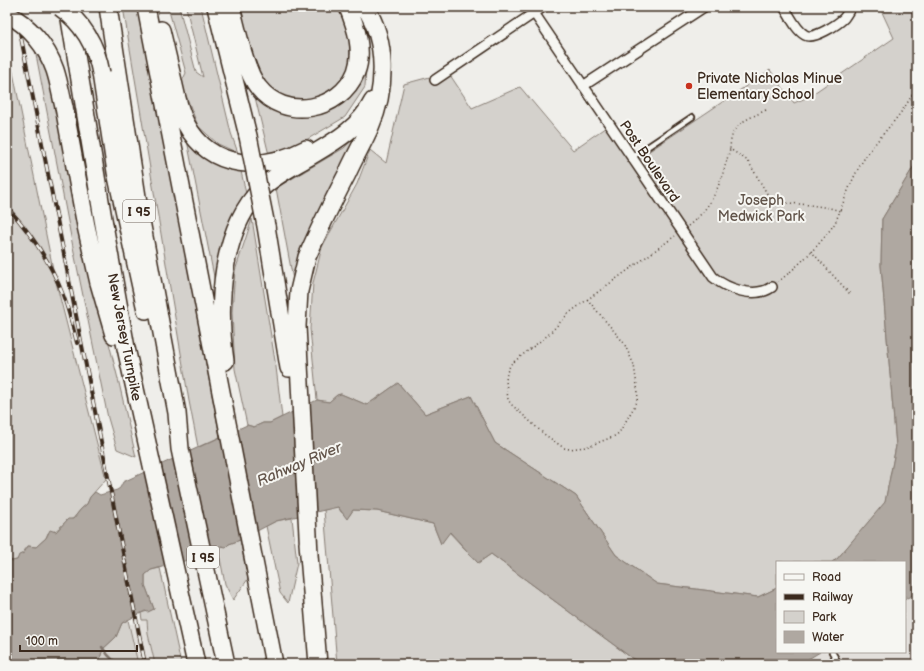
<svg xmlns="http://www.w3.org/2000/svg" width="924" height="671" viewBox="0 0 924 671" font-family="'Balsamiq Sans',sans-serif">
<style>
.built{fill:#e2dfdb}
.green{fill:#d4d1cc;stroke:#887e75}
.water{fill:#afa8a1;stroke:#81766d}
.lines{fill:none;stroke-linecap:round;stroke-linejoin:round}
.stream{stroke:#81766d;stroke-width:2.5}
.lane-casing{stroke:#3b2a1e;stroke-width:8}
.street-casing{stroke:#3b2a1e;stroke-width:12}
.highway-casing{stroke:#3b2a1e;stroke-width:20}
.path{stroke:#3b2a1e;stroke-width:1.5;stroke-dasharray:1 3;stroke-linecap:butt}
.lane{stroke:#f6f6f2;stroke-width:4.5}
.street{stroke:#f6f6f2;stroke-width:9}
.highway{stroke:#f6f6f2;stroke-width:17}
.rail-casing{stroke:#3b2a1e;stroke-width:4}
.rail{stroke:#f6f6f2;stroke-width:2.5;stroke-dasharray:8;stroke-linecap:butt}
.highway-bridge-casing{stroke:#3b2a1e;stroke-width:20;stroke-linecap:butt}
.highway-bridge{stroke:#f6f6f2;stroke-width:17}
.poi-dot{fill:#c8321e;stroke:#f6f6f2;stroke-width:1.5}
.labels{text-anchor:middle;stroke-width:4;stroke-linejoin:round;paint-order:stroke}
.shield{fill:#f6f6f2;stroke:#73675e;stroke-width:1}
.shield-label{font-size:13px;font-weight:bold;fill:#3b2a1e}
.poi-label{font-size:14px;fill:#3b2a1e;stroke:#f6f6f2;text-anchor:start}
.street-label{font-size:14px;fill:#3b2a1e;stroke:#f6f6f2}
.park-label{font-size:14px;fill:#61544a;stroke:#f6f6f2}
.water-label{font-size:15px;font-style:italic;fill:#64564c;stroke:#f6f6f2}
</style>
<rect width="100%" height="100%" fill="#efeeea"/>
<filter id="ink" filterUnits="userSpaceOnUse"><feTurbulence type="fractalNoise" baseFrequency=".025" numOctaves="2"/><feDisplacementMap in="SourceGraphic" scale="8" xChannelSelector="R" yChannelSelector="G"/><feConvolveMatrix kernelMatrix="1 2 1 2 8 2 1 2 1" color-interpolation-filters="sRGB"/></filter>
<g filter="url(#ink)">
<path class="built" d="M910,596L917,607V664H800L820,652H905V599Z
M142,620H147L148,634L155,664H138L130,624L140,623Z"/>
<path class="green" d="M123,7H138L220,437L198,447L189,401Z
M168,7H179L196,72L203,77L186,7H201L231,133L238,153L218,144L198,126L181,83L186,73Z
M239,7H340L351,41L348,73L333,92L304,103L280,96L267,86L255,66Z
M884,7H917V161L882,219L881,265L896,446L885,503L837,559L832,562H777V588L758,597L657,584L616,555L576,496L495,443L471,396L425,414L398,383L367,405L341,394L337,395L329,402L317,400L310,329L313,283L322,247L357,184L370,150L386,163L404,84L448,72L472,108L520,87L573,150L612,123L636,160L770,70L794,103L808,97L894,38L881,10Z
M7,43L54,274L106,479L90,497L87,504L81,509L73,519C62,520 62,531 48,533L46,538L36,547L28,546L17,560L12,561L7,558Z
M34,44L49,71L92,276L119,383L136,457L117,449L108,418L71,237Z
M366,68L365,87L345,117L301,143L269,155L254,93L278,105L349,96Z
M184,125L240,167L247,198L217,292Z
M365,128L294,285L276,188L344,148Z
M252,219L276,367L282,417L270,423H263L254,427L247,425L235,369L232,312L235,271Z
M333,507H338L341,512L349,516L353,510L377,511L433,524L441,544L449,532L478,563L491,554L633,659L644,664H337L324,510Z
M292,518L297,563L288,603L280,593L266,526L276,521Z
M240,540L248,579L233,600L225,584L218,548Z
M160,568L181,664H155L148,634L147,620H142L141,613L154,609L145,585V575L151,570Z
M128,620L138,664H98L103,649L116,637L122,623Z"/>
<path class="water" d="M917,161V593L905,599V562H832L837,559L885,502L896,446L881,265L882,219Z
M398,383L425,414L471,396L495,443L576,496L616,555L657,584L758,597L777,588V652H820L800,664H644L633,659L491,554L478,563L450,532L441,544L433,524L377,511L353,510L347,519L338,507L276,521L240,540L229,544L226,547L221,546L195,558L151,570L145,575V585L154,609L148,612L145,611L122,623L116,637L103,649L98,664H7V558L12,561L17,560L19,555L24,553L28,546L36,547L46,538L50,530L56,532L68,519H73L81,509L87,504L90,497L95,492L100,495L117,490L120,488L123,482L247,425L254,427L263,423H270L317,400L329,402L337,395L341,394L367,405Z"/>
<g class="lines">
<path class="stream" d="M102,647L108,655L117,664"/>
<defs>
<path id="lane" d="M631,158L692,117
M832,652L839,664"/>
<path id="street" d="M530,7L713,277C727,289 755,299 772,287
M784,7C790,16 796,30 805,35C814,40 838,24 844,18C847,14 849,10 851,7
M435,80L543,7
M583,86L704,7"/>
<path id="highway" d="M68,7L103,219L126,348L196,664
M108,7L139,210L177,413L180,449L226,664
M146,7L274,664
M216,7L248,136
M231,7C237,29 245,71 258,87C285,122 340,111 356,72C364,51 356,27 348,7
M161,30C165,47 169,64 173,81C176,95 179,111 186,124C211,171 264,171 306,149
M101,73L116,172L146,310
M64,107L86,226L99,283L114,335
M266,226L289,368
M225,361C217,306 220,230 262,188C274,176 292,167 307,158C332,143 359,129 373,101
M308,543L318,664
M309,554L297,326L299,291L307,257C319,229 333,201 347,174C354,158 363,143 370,127C386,91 388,41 365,7"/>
</defs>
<use href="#lane" class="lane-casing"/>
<use href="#street" class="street-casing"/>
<use href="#highway" class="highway-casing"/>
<path class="path" d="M766,110C745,121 731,122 730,149L748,161L769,197L778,202L810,205L830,208L840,211
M688,226C715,205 721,181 730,149
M811,251L850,294
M778,282C799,265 820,245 835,223C845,200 852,176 866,156C883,131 907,112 917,83
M587,299L624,343L634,365L638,393L637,402L619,433L613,437L586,447L569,449L564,448L544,434L512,405L508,400L506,381L507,372L511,364L548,335L569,313L675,236"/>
<use href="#lane" class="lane"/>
<use href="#street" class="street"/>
<use href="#highway" class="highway"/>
<defs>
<path id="rail" d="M15,7L145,664
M7,207C30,232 51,263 63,295C69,311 73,327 77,343"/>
</defs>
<use href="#rail" class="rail-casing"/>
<use href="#rail" class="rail"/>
<defs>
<path id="highway-bridge" d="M60,7C83,23 96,45 101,73
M7,14C29,25 47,47 55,70C59,82 61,95 64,107
M248,136L266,226"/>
</defs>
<use href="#highway-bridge" class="highway-bridge-casing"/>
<use href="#highway-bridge" class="highway-bridge"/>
</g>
</g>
<circle class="poi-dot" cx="689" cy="86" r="4"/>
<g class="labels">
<g class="shield">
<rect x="123" y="200" width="32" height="22" rx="3"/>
<rect x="187" y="546" width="32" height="22" rx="3"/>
</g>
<g class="shield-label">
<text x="139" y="216">I 95</text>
<text x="203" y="562">I 95</text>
</g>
<g class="poi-label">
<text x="697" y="83">Private Nicholas Minue<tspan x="697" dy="16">Elementary School</tspan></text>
</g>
<g class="street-label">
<text transform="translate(650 161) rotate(56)" y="5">Post Boulevard</text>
<text transform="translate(125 337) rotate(79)" y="5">New Jersey Turnpike</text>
</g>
<g class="park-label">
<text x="761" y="205">Joseph<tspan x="761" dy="16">Medwick Park</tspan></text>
</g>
<g class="water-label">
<text transform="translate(299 464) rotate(-23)" y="5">Rahway River</text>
</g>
</g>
<rect width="924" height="671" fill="none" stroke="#f6f6f2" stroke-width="24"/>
<rect x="12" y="12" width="900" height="647" fill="none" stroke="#3b2a1e" stroke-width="1.5" filter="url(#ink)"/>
<rect x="776" y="561" width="130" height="92" fill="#f6f6f2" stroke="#aba49d"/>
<rect x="784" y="574" width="20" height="6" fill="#f6f6f2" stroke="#aba49d"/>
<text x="812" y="581" font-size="12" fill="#3b2a1e">Road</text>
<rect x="784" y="594" width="20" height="6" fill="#3b2a1e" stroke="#aba49d"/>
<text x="812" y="601" font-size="12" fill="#3b2a1e">Railway</text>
<rect x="784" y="611" width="20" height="12" fill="#d4d1cc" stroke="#aba49d"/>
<text x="812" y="621" font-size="12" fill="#3b2a1e">Park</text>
<rect x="784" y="631" width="20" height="12" fill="#afa8a1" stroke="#aba49d"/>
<text x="812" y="641" font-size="12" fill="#3b2a1e">Water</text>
<path d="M20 645v6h117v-6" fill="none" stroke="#3b2a1e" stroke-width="2"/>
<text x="26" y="645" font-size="12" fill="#3b2a1e" stroke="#f6f6f2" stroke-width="3" paint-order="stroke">100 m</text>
</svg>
